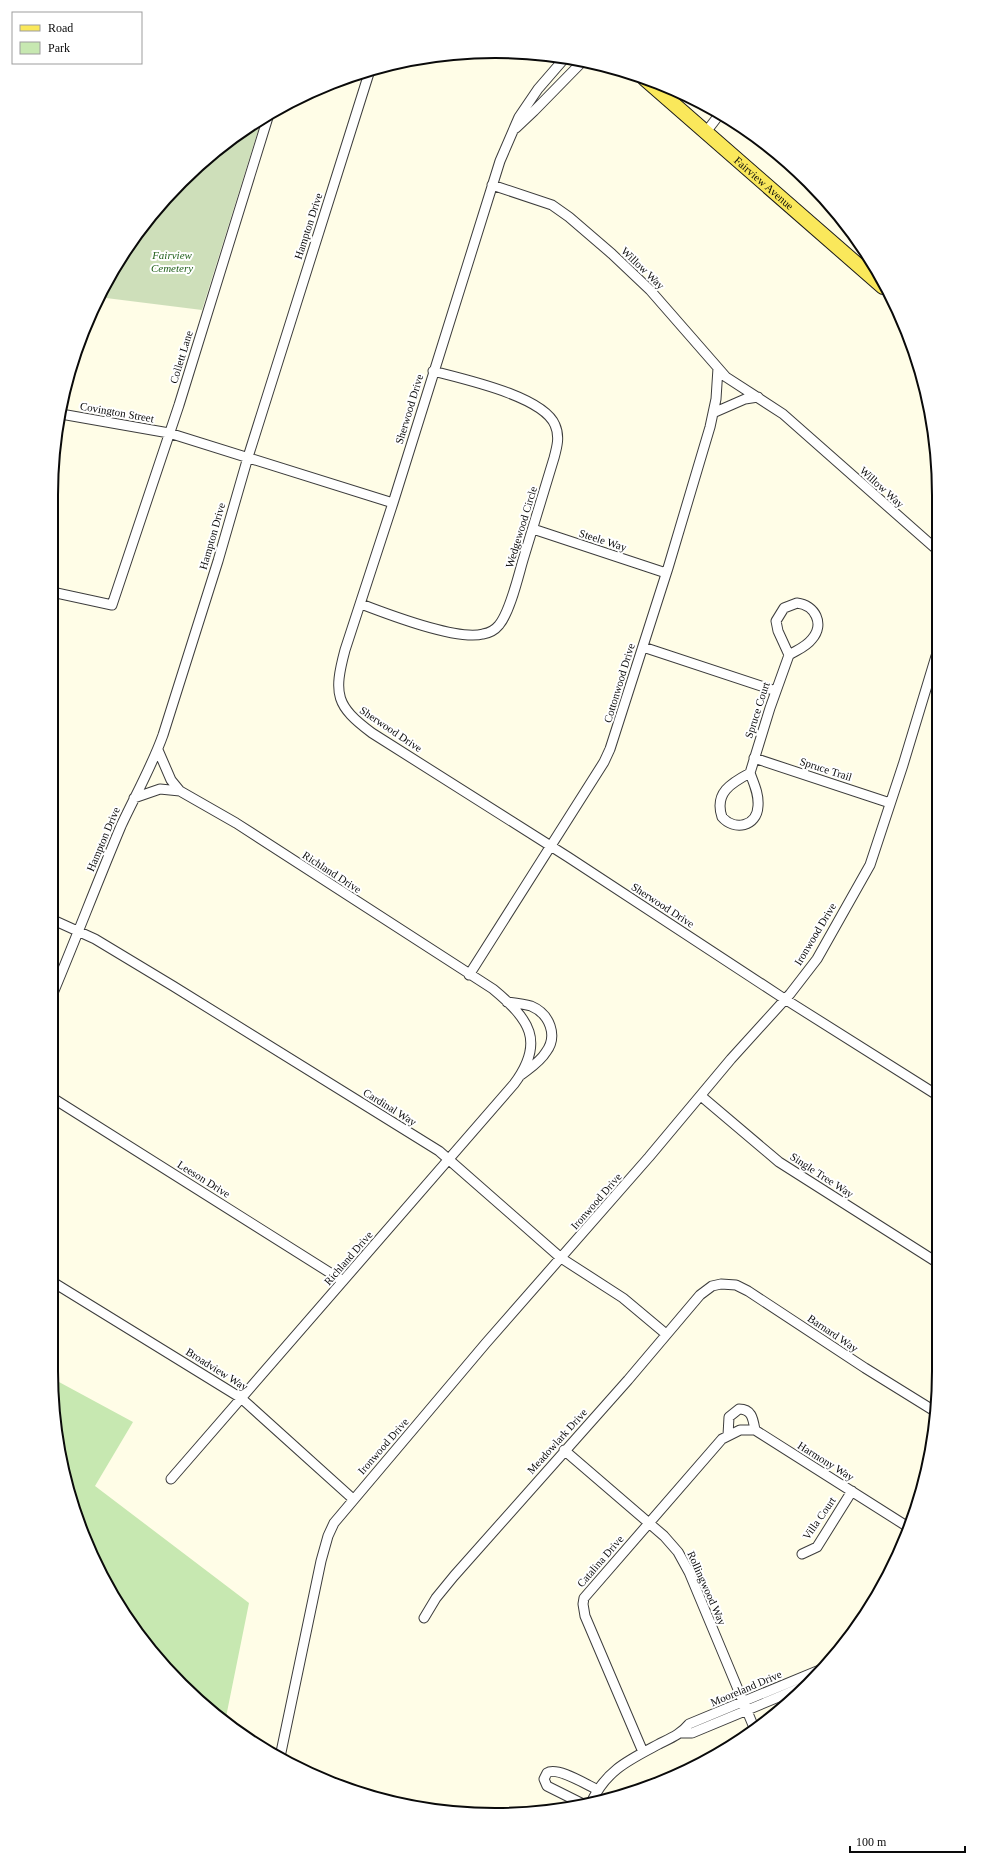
<svg xmlns="http://www.w3.org/2000/svg" width="990" height="1866" viewBox="0 0 990 1866" font-family="'Times New Roman',serif">
<style>
.green{fill:#c7e8b1}
.cemetery{fill:#cedfba}
.lines{fill:none;stroke-linecap:round;stroke-linejoin:round}
.minor-casing{stroke:#3d3d3d;stroke-width:11}
.primary-casing{stroke:#1b1b1b;stroke-width:16}
.minor{stroke:#fff;stroke-width:9}
.primary{stroke:#fae85b;stroke-width:14}
.labels{text-anchor:middle;stroke-width:4;stroke-linejoin:round;paint-order:stroke}
.street-label{font-size:11px;fill:#0a0a0a;stroke:#fff}
.park-label{font-size:11px;font-style:italic;fill:#21611b;stroke:#fff}
.rim{fill:none;stroke:#0a0a0a;stroke-width:2}
</style>
<rect width="100%" height="100%" fill="#fffde7"/>
<path class="green" d="M59,1382L133,1422L95,1486L249,1603L225,1722L202,1705L143,1641L110,1593L75,1514L59,1457L53,1387Z"/>
<path class="cemetery" d="M262,118L202,310L98,297L143,225L202,161Z"/>
<g class="lines">
<defs>
<path id="minor" d="M564,59L538,89L519,117L500,161L393,503L345,650C333,695 336,706 372,733L568,857L780,996L937,1095
M516,128L534,111L582,62
M706,132L719,115
M492,185L552,205L569,217L612,254L650,290L726,377L783,414L936,549
M713,413L745,399L758,397
M61,414L169,433L393,503
M533,529L666,573
M52,592L112,605L179,405L269,114
M797,603C815,605 825,624 812,639C806,647 797,650 789,655L778,631L776,621L784,608Z
M361,604C387,614 457,641 483,634C489,633 495,630 499,625C510,612 518,577 523,560C533,526 544,492 554,458C557,447 560,436 555,425C543,396 463,379 433,371
M643,647L776,691
M158,750L171,780L180,791L236,823L493,989C529,1019 546,1041 514,1084L171,1479
M754,758L890,803
M750,773C754,784 759,794 758,806C757,827 734,831 722,817C714,793 731,783 750,773Z
M750,773L770,708L789,655
M134,798L160,789L180,791
M51,919L95,939L173,986L439,1151L561,1258L623,1298L666,1334
M469,975L604,762L610,749L668,568L710,427L716,399L718,368
M51,998C75,941 97,883 121,826C135,796 152,766 163,735L218,561L248,457L370,70
M507,1002C515,1003 524,1004 531,1006C550,1014 558,1036 546,1052C540,1062 530,1068 521,1075
M701,1096L779,1162L938,1263
M51,1097L343,1281
M51,1281L241,1398L353,1499
M728,1435L729,1417L739,1409C752,1409 753,1419 755,1430
M564,1450L664,1536L678,1552L689,1572L755,1730
M802,1554L817,1547L852,1491
M424,1618L436,1598L454,1576L628,1380L700,1295L712,1286L721,1284L736,1285L748,1291L865,1368L936,1412
M682,1733H692L805,1686
M643,1752L585,1616L583,1604L584,1598L722,1439L740,1430H755L908,1527
M280,1757L321,1561L328,1536L334,1523L486,1343L649,1157L731,1059L790,994L817,959L870,865L903,765L936,656
M371,1797L395,1802
M591,1803C606,1770 629,1760 659,1744C671,1738 681,1734 689,1724L822,1669
M583,1804L547,1786L544,1779L547,1773C557,1766 587,1785 598,1790"/>
<g id="primary">
<path id="s1" d="M645,79L883,287"/>
</g>
</defs>
<use href="#minor" class="minor-casing"/>
<use href="#primary" class="primary-casing"/>
<use href="#minor" class="minor"/>
<use href="#primary" class="primary"/>
</g>
<g class="labels">
<g class="street-label">
<text dy="4" stroke="none"><textPath href="#s1" startOffset="158">Fairview Avenue</textPath></text>
<text transform="translate(308 226) rotate(-72)" y="4">Hampton Drive</text>
<text transform="translate(643 268) rotate(44)" y="4">Willow Way</text>
<text transform="translate(181 357) rotate(-73)" y="4">Collett Lane</text>
<text transform="translate(409 409) rotate(-73)" y="4">Sherwood Drive</text>
<text transform="translate(117 412) rotate(10)" y="4">Covington Street</text>
<text transform="translate(882 487) rotate(42)" y="4">Willow Way</text>
<text transform="translate(521 527) rotate(-73)" y="4">Wedgewood Circle</text>
<text transform="translate(212 536) rotate(-74)" y="4">Hampton Drive</text>
<text transform="translate(603 540) rotate(18)" y="4">Steele Way</text>
<text transform="translate(619 683) rotate(-73)" y="4">Cottonwood Drive</text>
<text transform="translate(757 710) rotate(-72)" y="4">Spruce Court</text>
<text transform="translate(391 729) rotate(34)" y="4">Sherwood Drive</text>
<text transform="translate(826 769) rotate(18)" y="4">Spruce Trail</text>
<text transform="translate(103 839) rotate(-67)" y="4">Hampton Drive</text>
<text transform="translate(332 872) rotate(33)" y="4">Richland Drive</text>
<text transform="translate(663 905) rotate(33)" y="4">Sherwood Drive</text>
<text transform="translate(815 934) rotate(-59)" y="4">Ironwood Drive</text>
<text transform="translate(390 1107) rotate(32)" y="4">Cardinal Way</text>
<text transform="translate(822 1175) rotate(33)" y="4">Single Tree Way</text>
<text transform="translate(204 1179) rotate(32)" y="4">Leeson Drive</text>
<text transform="translate(596 1201) rotate(-49)" y="4">Ironwood Drive</text>
<text transform="translate(348 1258) rotate(-49)" y="4">Richland Drive</text>
<text transform="translate(833 1333) rotate(34)" y="4">Barnard Way</text>
<text transform="translate(217 1369) rotate(32)" y="4">Broadview Way</text>
<text transform="translate(557 1441) rotate(-48)" y="4">Meadowlark Drive</text>
<text transform="translate(383 1446) rotate(-49)" y="4">Ironwood Drive</text>
<text transform="translate(826 1461) rotate(32)" y="4">Harmony Way</text>
<text transform="translate(819 1518) rotate(-55)" y="4">Villa Court</text>
<text transform="translate(600 1561) rotate(-49)" y="4">Catalina Drive</text>
<text transform="translate(707 1588) rotate(66)" y="4">Rollingwood Way</text>
<text transform="translate(746 1688) rotate(-23)" y="4">Mooreland Drive</text>
</g>
<g class="park-label">
<text x="172" y="259">Fairview<tspan x="172" dy="13">Cemetery</tspan></text>
</g>
</g>
<path d="M0 0H990V1866H0ZM495 58H495A437 437 0 0 1 932 495V1371A437 437 0 0 1 495 1808H495A437 437 0 0 1 58 1371V495A437 437 0 0 1 495 58Z" fill="#fff" fill-rule="evenodd"/>
<path class="rim" d="M495 58H495A437 437 0 0 1 932 495V1371A437 437 0 0 1 495 1808H495A437 437 0 0 1 58 1371V495A437 437 0 0 1 495 58Z"/>
<rect x="12" y="12" width="130" height="52" fill="#ffffff" stroke="#9d9d9d"/>
<rect x="20" y="25" width="20" height="6" fill="#fae85b" stroke="#9d9d9d"/>
<text x="48" y="32" font-size="12" fill="#0a0a0a">Road</text>
<rect x="20" y="42" width="20" height="12" fill="#c7e8b1" stroke="#9d9d9d"/>
<text x="48" y="52" font-size="12" fill="#0a0a0a">Park</text>
<path d="M850 1846v6h115v-6" fill="none" stroke="#0a0a0a" stroke-width="2"/>
<text x="856" y="1846" font-size="12" fill="#0a0a0a" stroke="#ffffff" stroke-width="3" paint-order="stroke">100 m</text>
</svg>
